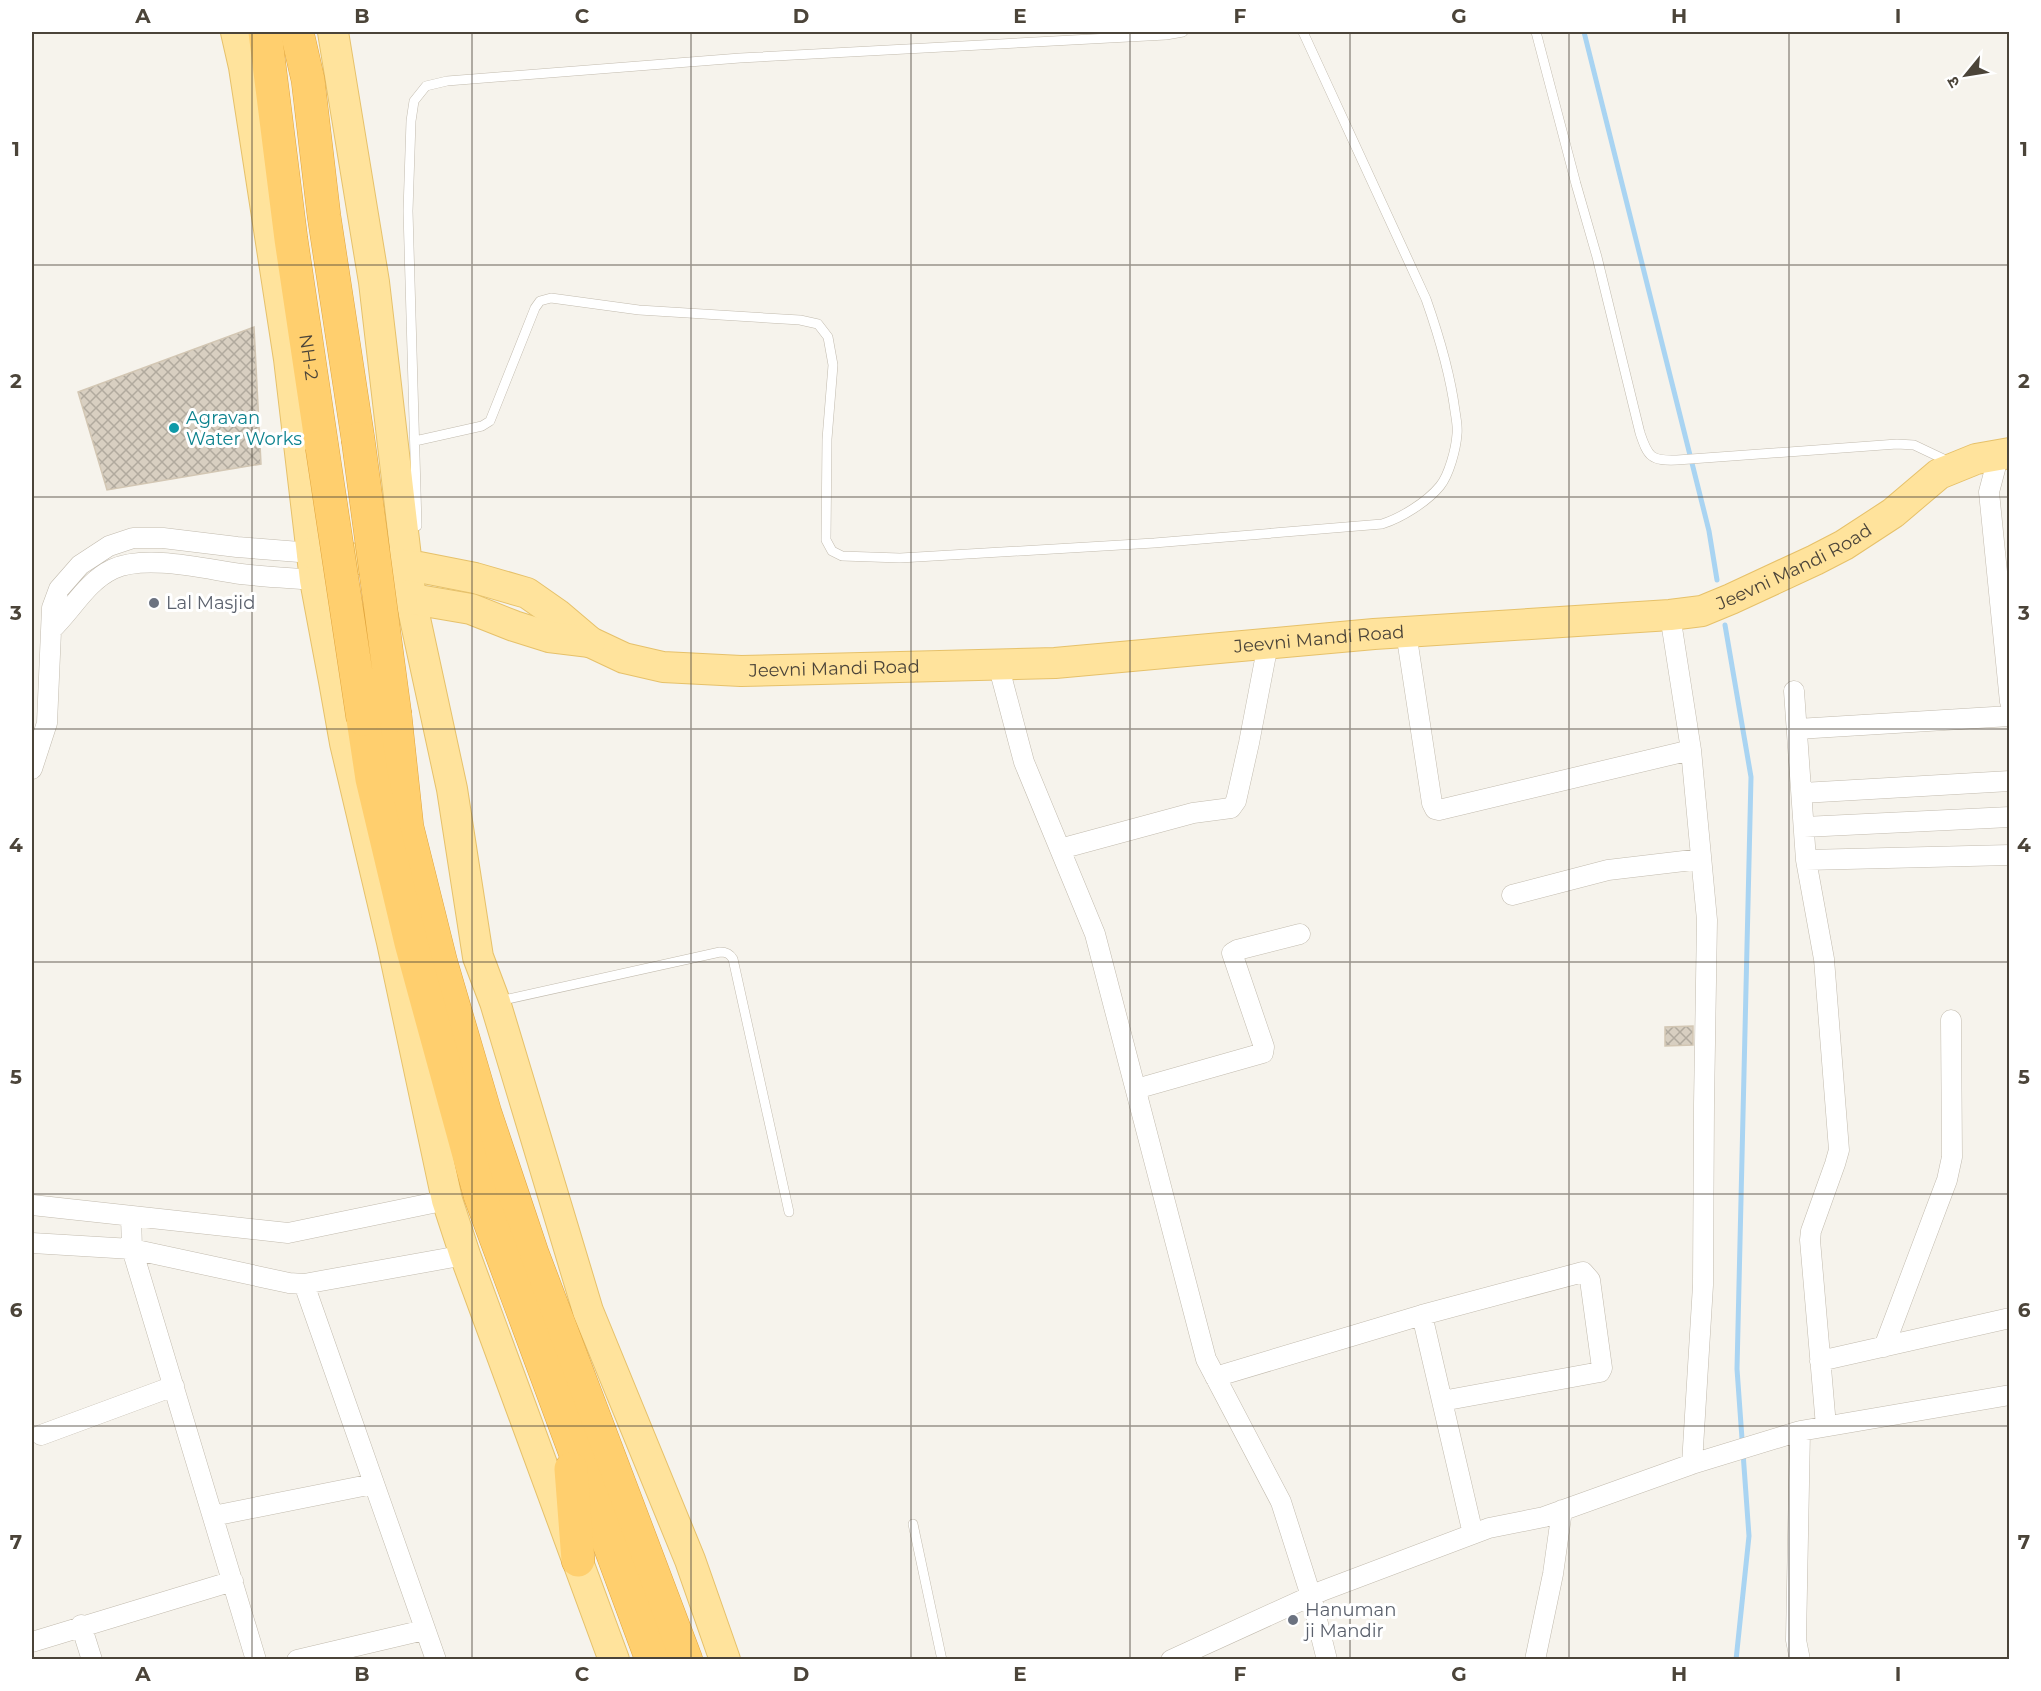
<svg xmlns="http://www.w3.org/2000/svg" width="2041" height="1691" viewBox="0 0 2041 1691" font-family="Montserrat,'Noto Sans Devanagari',sans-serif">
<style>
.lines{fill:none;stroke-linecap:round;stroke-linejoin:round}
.stream{stroke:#a9d4f2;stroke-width:5}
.building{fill:url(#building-cross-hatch);stroke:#d3c7b4;stroke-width:1.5}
.lane-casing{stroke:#c2bbae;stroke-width:10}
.street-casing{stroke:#c2bbae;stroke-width:21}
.primary-casing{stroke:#e6c16a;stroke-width:32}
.highway-casing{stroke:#e0a43c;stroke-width:34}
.lane{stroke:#fff;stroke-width:9}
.street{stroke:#fff;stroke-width:20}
.primary{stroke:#ffe39c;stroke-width:30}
.highway{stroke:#ffcf6e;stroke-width:33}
.highway-bridge-casing{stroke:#e0a43c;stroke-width:34;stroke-linecap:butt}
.highway-bridge{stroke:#ffcf6e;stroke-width:33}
.grid{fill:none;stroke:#4b4439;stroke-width:1.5;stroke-opacity:0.55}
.culture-dot{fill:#0f9aa8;stroke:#fff;stroke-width:2}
.worship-dot{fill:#6b7280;stroke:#fff;stroke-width:2}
.labels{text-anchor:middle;stroke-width:6;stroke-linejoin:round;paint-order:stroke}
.street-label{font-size:18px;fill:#4b4439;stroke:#fff}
.culture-label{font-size:18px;fill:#0d838f;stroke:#fff;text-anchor:start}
.worship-label{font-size:18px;fill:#5b616d;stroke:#fff;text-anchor:start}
.neatline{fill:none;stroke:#4b4439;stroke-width:2}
.grid-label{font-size:20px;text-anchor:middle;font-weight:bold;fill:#4b4439}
</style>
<defs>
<pattern id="building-cross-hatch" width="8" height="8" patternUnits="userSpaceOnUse" patternTransform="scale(1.5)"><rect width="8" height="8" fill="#d8cfc1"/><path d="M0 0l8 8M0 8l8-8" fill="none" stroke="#b1aa9e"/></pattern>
</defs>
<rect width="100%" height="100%" fill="#f6f3ec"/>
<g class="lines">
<path class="stream" d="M1584,32L1709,531L1717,580
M1725,625L1751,777L1737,1369L1749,1536L1736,1660"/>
</g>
<path class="building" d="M254,327L261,464L107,490L78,392Z
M1693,1026V1045L1665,1046V1027Z"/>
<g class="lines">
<defs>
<path id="lane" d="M1536,32L1576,184L1597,257L1640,433C1648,457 1651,461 1677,460L1897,444L1914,445L1952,463
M415,441L482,426L490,421L535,308L540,301L551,298L639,310L800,320L818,324L828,337L833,365L827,439L826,540L832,551L842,556L900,558L1154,543L1382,524C1401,518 1427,502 1440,486C1449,475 1456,449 1457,434C1458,427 1456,418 1455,411C1450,372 1439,336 1426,299L1303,32
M417,526L408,211L411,121L414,101L426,86L447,81L740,58L1166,35L1183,32
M499,1001L720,952C727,952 730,954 733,959L789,1212
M913,1524L942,1660"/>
<path id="street" d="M1999,454L1989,492L2010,702
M51,630C73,609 86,582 113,569C146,554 205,569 241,574C266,577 290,578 315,580
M1406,632L1432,803L1435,809L1439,810L1691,750L1670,615
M998,664L1024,762L1095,934L1206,1359L1281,1502L1311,1596L1327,1660
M1794,691L1806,860L1824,959L1839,1150L1835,1164L1811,1231L1810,1240L1826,1426
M1797,729L2010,716
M1691,750L1707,920L1704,1105L1703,1285L1692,1464
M32,769L47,723L52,608L59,589L80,565L109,546L133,538H163L237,547L312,553
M1802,793L2010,781
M1804,827L2010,817
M1060,849L1193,813L1231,808L1236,801L1249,743L1268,644
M1806,860L2010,855
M1512,895L1608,870L1701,859
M1136,1089L1263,1053L1264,1047L1232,953L1237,950L1300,934
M32,1205L288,1233L447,1200
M131,1216L132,1249L256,1660
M32,1243L132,1249L289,1283L304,1284L465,1255
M304,1284L436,1660
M1422,1315L1583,1272L1590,1280L1602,1368L1600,1372L1442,1401
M1884,1347L1947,1180L1952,1157L1951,1020
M1820,1361L2010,1318
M1215,1377L1422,1315L1473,1534
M1800,1431L1796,1640L1800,1660
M41,1435L174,1386
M213,1516L373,1484
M81,1625L92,1660
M32,1642L233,1581
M297,1660L424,1630
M1171,1660L1322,1591L1489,1528L1544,1517L1692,1464L1800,1431L2010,1395
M1535,1660L1553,1574L1562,1510"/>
<g id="primary">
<path d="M236,32L244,67L289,359L315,580L334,681L345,743L392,942L447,1200L465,1255L614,1660"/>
<path d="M333,32L374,282L411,600L452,789L478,957L495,1002L588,1311L690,1560L725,1660"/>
<path id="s1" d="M312,553L419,567L475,578L527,593L557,614L590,642L624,658L663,667L741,671L1055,663L1374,634L1670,615L1702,611L1731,599L1815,560L1844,545L1893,513L1939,474L1976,459L2010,453"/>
<path d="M395,596L471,609L514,626L549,637L590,642"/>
</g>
<g id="highway">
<path id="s2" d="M265,32L291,239L322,447"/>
<path d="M297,32L308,80L324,216L358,439"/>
<path d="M395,715L407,827L441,963L485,1113L532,1253L686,1660"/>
<path d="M363,719L372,779L411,943L480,1195L652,1660"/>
<path d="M571,1469L578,1560"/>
</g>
</defs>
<use href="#lane" class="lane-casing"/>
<use href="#street" class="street-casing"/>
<use href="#primary" class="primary-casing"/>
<use href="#highway" class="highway-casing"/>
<use href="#lane" class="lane"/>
<use href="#street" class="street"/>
<use href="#primary" class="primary"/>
<use href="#highway" class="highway"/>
<defs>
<path id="highway-bridge" d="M358,439L395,715
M322,447L363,719"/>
</defs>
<use href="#highway-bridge" class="highway-bridge-casing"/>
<use href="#highway-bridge" class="highway-bridge"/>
</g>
<path class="grid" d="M252,32V1660M472,32V1660M691,32V1660M911,32V1660M1130,32V1660M1350,32V1660M1569,32V1660M1789,32V1660M32,265H2010M32,497H2010M32,729H2010M32,962H2010M32,1194H2010M32,1426H2010"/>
<circle class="culture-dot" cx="174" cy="428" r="6"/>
<g class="worship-dot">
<circle cx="154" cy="603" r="6"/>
<circle cx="1293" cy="1620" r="6"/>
</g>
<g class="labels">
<g class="street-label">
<text dy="6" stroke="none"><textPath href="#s2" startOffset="328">NH-2</textPath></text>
<text dy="6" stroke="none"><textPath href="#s1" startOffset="1520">Jeevni Mandi Road</textPath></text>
<text dy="6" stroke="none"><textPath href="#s1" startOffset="1034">Jeevni Mandi Road</textPath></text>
<text dy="6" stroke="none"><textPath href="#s1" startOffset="548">Jeevni Mandi Road</textPath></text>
</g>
<g class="culture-label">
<text x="186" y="424">Agravan<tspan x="186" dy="21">Water Works</tspan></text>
</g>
<g class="worship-label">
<text x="166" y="609">Lal Masjid</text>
<text x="1305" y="1616">Hanuman<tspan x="1305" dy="21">ji Mandir</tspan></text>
</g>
</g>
<rect width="2041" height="1691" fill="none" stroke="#ffffff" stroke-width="66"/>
<g transform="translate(1966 75) rotate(240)" stroke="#ffffff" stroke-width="4.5" paint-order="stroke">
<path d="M0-4.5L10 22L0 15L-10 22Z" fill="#4b4439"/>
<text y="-9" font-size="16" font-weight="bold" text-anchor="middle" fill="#4b4439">उ</text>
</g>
<rect x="33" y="33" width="1975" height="1625" class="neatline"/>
<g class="grid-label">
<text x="143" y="23">A</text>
<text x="362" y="23">B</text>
<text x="582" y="23">C</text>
<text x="801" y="23">D</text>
<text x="1020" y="23">E</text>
<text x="1240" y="23">F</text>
<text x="1459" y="23">G</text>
<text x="1679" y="23">H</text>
<text x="1898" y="23">I</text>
<text x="16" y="156">1</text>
<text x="2024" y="156">1</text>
<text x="16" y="388">2</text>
<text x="2024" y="388">2</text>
<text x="16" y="620">3</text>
<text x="2024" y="620">3</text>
<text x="16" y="852">4</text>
<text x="2024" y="852">4</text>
<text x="16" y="1084">5</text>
<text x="2024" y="1084">5</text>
<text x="16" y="1317">6</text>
<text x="2024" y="1317">6</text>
<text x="16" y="1549">7</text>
<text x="2024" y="1549">7</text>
<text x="143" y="1681">A</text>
<text x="362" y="1681">B</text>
<text x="582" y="1681">C</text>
<text x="801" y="1681">D</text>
<text x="1020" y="1681">E</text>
<text x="1240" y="1681">F</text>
<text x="1459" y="1681">G</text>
<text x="1679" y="1681">H</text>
<text x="1898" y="1681">I</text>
</g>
</svg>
